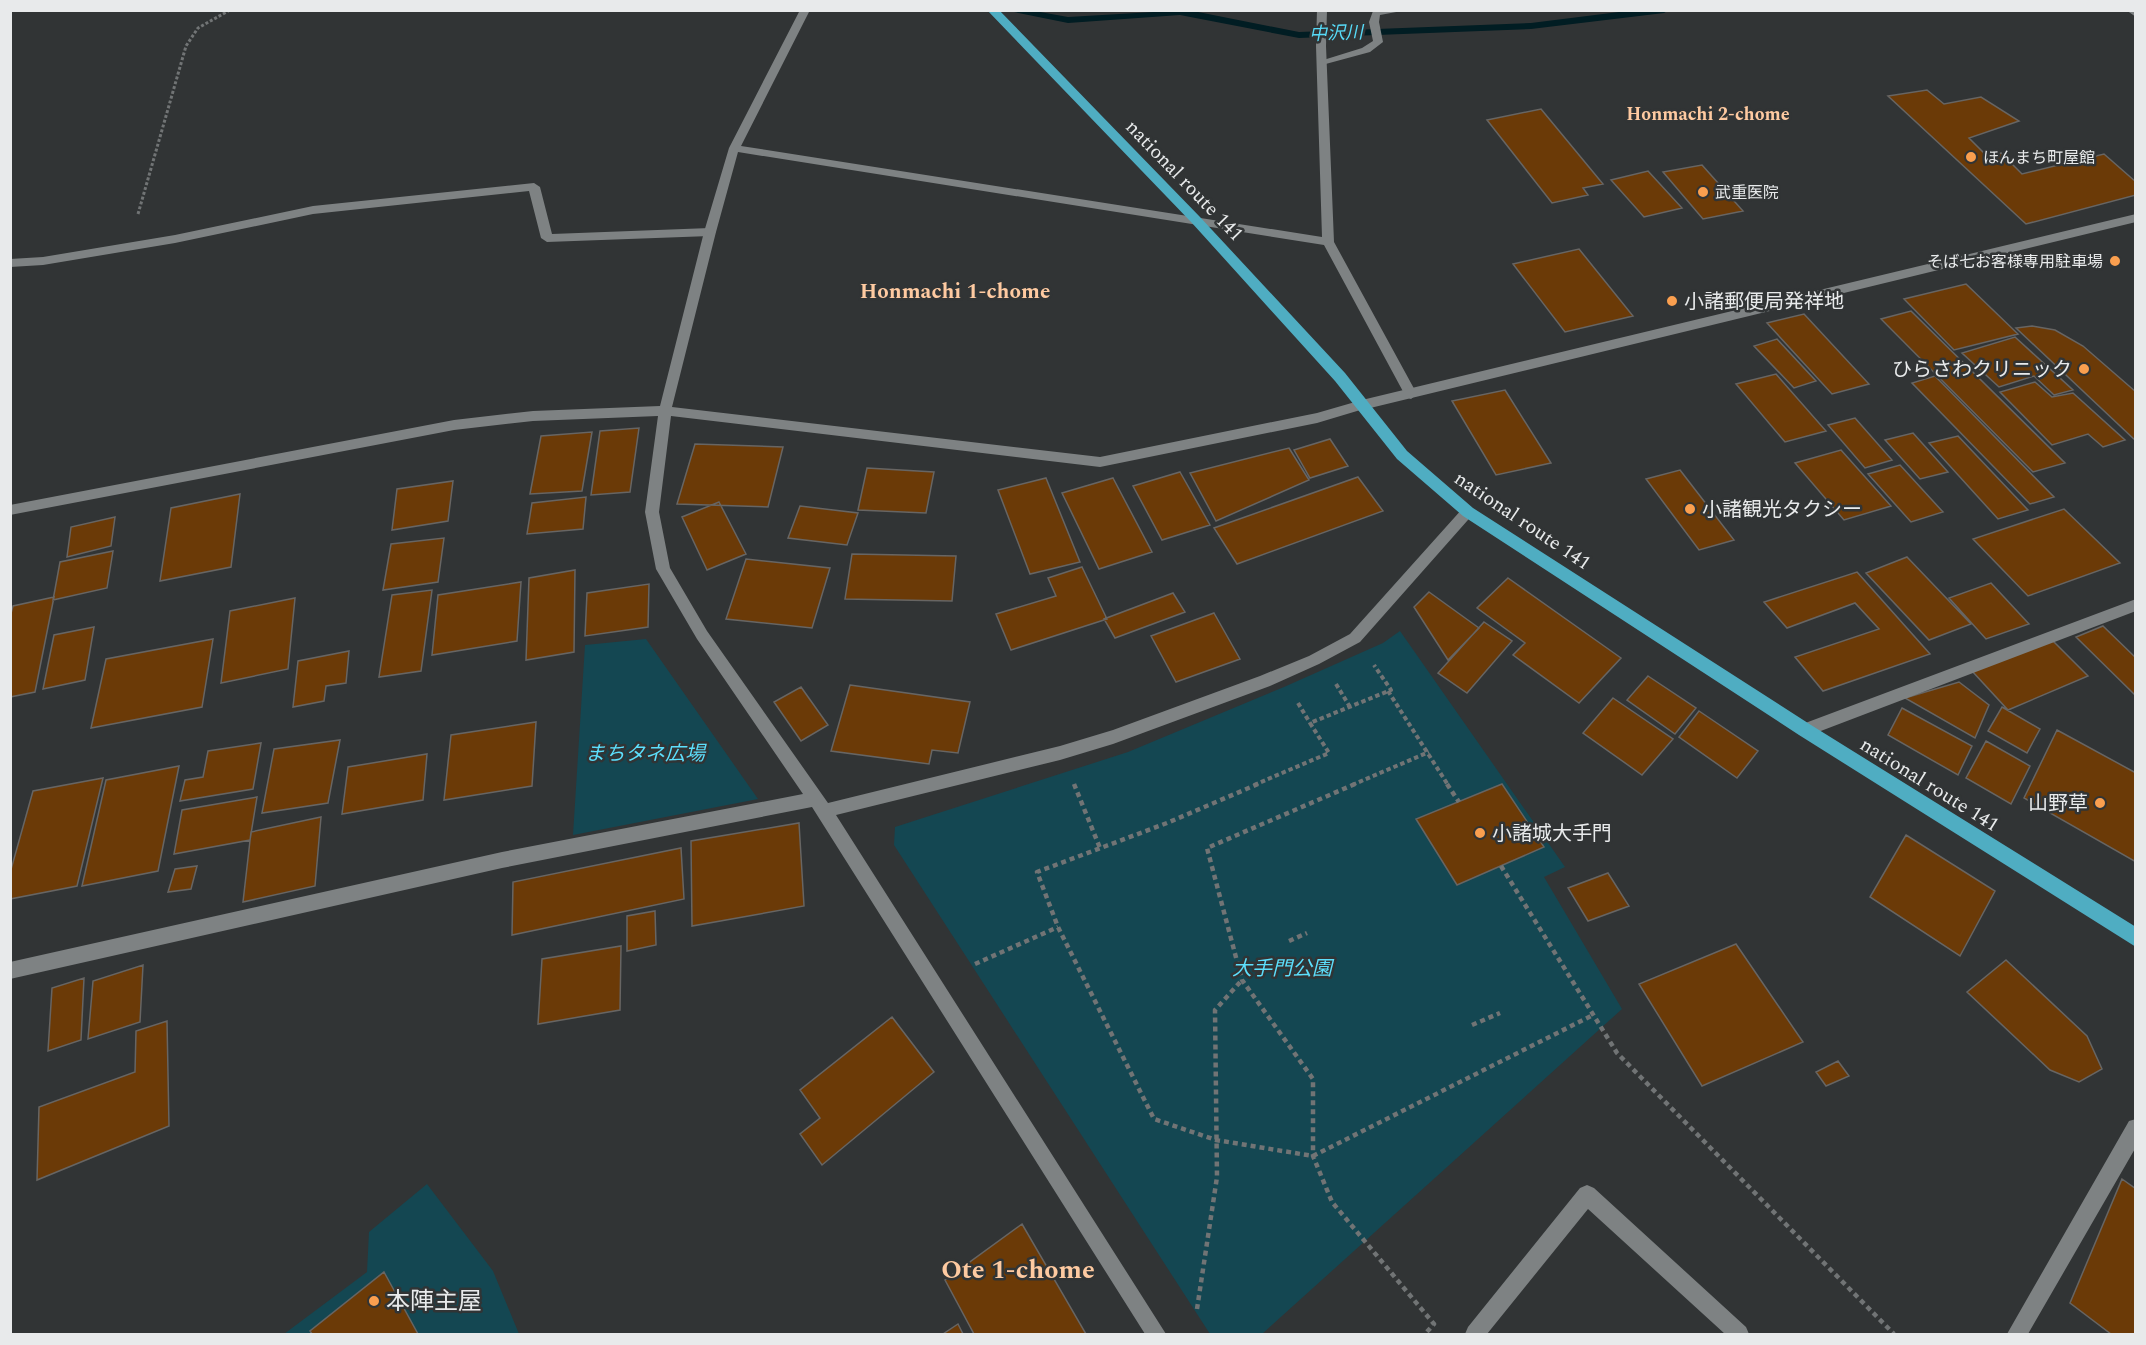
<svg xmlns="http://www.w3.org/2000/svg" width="2146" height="1345" viewBox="0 0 2146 1345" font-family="Spectral,'Noto Sans JP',serif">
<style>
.green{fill:#144752}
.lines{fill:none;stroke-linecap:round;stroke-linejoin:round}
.stream{fill:#011d23;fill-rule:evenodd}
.building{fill:#6b3a07;stroke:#676563;stroke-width:1.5}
.path-far2{stroke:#717475;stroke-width:3;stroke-dasharray:3 2;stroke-linecap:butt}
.path-far1{stroke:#717475;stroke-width:4;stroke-dasharray:4.5 3;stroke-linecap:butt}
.path{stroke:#717475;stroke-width:4.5;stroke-dasharray:5 4;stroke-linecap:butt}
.service{fill:#7e8283;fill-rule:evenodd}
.minor{fill:#7e8283;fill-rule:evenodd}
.tertiary{fill:#7e8283;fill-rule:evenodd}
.trunk{fill:#4fadc2;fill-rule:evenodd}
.poi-dot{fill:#fa9f4f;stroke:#313435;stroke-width:2}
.labels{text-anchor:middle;stroke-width:5;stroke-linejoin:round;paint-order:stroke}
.far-poi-label{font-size:16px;fill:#e8eaeb;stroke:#313435;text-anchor:start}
.far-water-label{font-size:18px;font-style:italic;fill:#57dbf8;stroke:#313435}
.far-neighbourhood-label{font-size:18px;font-weight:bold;fill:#fecaa1;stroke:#313435}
.street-label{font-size:20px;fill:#e8eaeb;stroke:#313435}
.poi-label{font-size:20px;fill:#e8eaeb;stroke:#313435;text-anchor:start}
.park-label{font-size:20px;font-style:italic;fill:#5cdffc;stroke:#313435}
.neighbourhood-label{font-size:21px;font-weight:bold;fill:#fecaa1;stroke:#313435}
.near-poi-label{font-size:24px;fill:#e8eaeb;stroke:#313435;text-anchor:start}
.near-neighbourhood-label{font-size:26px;font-weight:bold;fill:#fecaa1;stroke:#313435}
</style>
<rect width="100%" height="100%" fill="#313435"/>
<path class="green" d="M1400,631L1565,867L1544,877L1622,1009L1262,1334H1210L894,845L895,827L1128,752L1284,687L1383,643Z
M646,639L758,799L573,835L585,645Z
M427,1184L493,1271L519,1334H284L367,1272L369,1232Z"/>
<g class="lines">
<path class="stream" d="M1004,10H1029L1068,17L1188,10L1299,32L1531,23L1635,10H1669L1664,13L1531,29L1299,38L1180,15L1068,23Z"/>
</g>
<path class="building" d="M1927,90L1944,104L1981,97L2019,121L1969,138L1990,159L2001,153L2022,174L2104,154L2136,182V195L2026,224L1888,96Z
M1541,109L1603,184L1583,188L1588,195L1552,203L1487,120Z
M1702,165L1743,211L1703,219L1663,172Z
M1648,171L1682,208L1644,217L1611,180Z
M1579,249L1633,316L1565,332L1513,264Z
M1966,284L2018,334L1954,350L1904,299Z
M1911,311L2065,463L2033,472L1881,319Z
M1804,314L1869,384L1832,394L1767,323Z
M2032,326L2055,330L2083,346L2136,392V441L2016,328Z
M2015,337L2073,390L2054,395L2034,376L1999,387L1962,353Z
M1777,339L1816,381L1794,388L1754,346Z
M1776,374L1826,431L1785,442L1736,384Z
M1935,376L2054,497L2030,504L1912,383Z
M2035,382L2052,397L2073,393L2125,440L2103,447L2088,434L2052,445L2000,392Z
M1505,390L1551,463L1496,475L1452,401Z
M1855,418L1892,460L1865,468L1828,425Z
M639,428L630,492L591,495L600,431Z
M592,432L582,491L530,494L541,436Z
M1913,433L1948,472L1920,479L1885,440Z
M1958,436L2028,510L1998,519L1929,443Z
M1330,439L1348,466L1310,478L1294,450Z
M695,444L783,447L768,507L677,504Z
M1289,448L1309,480L1216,521L1190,473Z
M1841,450L1891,506L1844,520L1795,463Z
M1900,465L1943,512L1911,522L1868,474Z
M867,468L934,472L926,513L858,510Z
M1680,470L1734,540L1699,550L1646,479Z
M1180,472L1210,525L1162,540L1133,486Z
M1358,477L1383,511L1237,564L1214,528Z
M1046,478L1080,562L1030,574L998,490Z
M1113,478L1152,552L1099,569L1062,493Z
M453,481L448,521L392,530L397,489Z
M240,494L231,567L160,581L171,508Z
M586,497L583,529L527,534L532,503Z
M719,502L746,554L707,570L682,517Z
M800,506L858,513L847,545L788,538Z
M2064,509L2120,563L2028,596L1973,539Z
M115,517L111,546L67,557L71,527Z
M444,538L438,582L383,590L391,544Z
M113,551L107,588L53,600L60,562Z
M852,554L956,556L952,601L845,599Z
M1907,557L1971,624L1929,640L1866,573Z
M746,559L830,568L812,628L726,619Z
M1082,567L1107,619L1011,650L996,614L1056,596L1048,578Z
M575,570L574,652L526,660L529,578Z
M1857,572L1930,654L1823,691L1795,657L1879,629L1855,603L1787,628L1764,602Z
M1508,578L1621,658L1579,703L1513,655L1525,643L1477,608Z
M521,582L517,641L432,655L438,595Z
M1991,583L2029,624L1986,639L1949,598Z
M649,584L648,627L585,636L587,593Z
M432,590L421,671L379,677L392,595Z
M1429,592L1479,628L1448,660L1414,607Z
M1173,593L1185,612L1115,638L1104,619Z
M54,597L35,692L10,697V617L13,606Z
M295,598L288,669L221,683L230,611Z
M1214,613L1240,659L1176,682L1151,636Z
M1484,622L1512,641L1467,693L1438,673Z
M2103,626L2136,658V696L2076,637Z
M94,627L85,680L43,689L54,635Z
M213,639L202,707L91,728L106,659Z
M2051,639L2088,676L2008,710L1972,671Z
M349,651L346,683L326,686L324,701L293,707L298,661Z
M1648,676L1696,708L1675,734L1627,700Z
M1959,682L1989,705L1975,738L1905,698Z
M850,685L970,702L958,753L932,750L929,764L831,751Z
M801,687L828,725L801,741L774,702Z
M1613,698L1673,739L1642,775L1583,733Z
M2002,707L2040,729L2027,753L1988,731Z
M1902,708L1972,746L1958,775L1888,735Z
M1699,711L1758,751L1737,778L1679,737Z
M536,722L532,786L444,800L451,735Z
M2057,730L2136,773V862L2024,798Z
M340,740L328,803L262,813L274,749Z
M1986,741L2030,766L2011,804L1966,778Z
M261,743L253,789L180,801L185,780L203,777L208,751Z
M427,754L423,800L342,814L348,767Z
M179,766L158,871L82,886L106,780Z
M103,778L77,886L10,899V873L33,791Z
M1502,784L1544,847L1457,885L1416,819Z
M257,797L250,840L174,854L182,810Z
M321,817L315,886L243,902L251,832Z
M799,823L804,906L692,926L691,841Z
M1906,835L1995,891L1960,956L1870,897Z
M681,848L684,899L512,935L513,882Z
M197,866L191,889L168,892L175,869Z
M1608,873L1629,906L1588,921L1568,888Z
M655,911L656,945L627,951V916Z
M1736,944L1803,1042L1702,1086L1639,984Z
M621,946L620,1010L538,1024L542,959Z
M2006,960L2087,1036L2102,1069L2079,1082L2050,1070L1967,992Z
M143,965L140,1022L88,1039L93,981Z
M84,978L81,1040L48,1051L52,988Z
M892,1017L934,1072L822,1165L800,1134L820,1118L800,1090Z
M167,1021L169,1126L37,1180L39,1107L135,1072L136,1031Z
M1838,1061L1849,1076L1826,1086L1816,1072Z
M2122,1179L2136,1189V1334H2111L2070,1303Z
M1022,1224L1086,1334H974L945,1280Z
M384,1272L418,1334H312L310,1331Z
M958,1324L963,1334H943Z"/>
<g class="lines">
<path class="path-far2" d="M138,214L186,46L198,28L230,10"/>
<path class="path-far1" d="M1336,684L1350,707
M1388,691L1448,785
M1298,703L1310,723
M1254,785L1329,753L1310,723L1391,690L1374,665
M1352,785L1429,752"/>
<path class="path" d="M1074,784L1100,848
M1258,784L1167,823L1037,872L1058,927L1154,1119L1216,1140L1313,1156L1593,1015
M1355,784L1207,848L1242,980L1313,1079V1156L1332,1202L1434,1324L1425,1334
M1447,784L1459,802
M1501,866L1617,1053L1894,1334
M1289,941L1307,933
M975,964L1058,927
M1472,1025L1500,1013
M1197,1309L1217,1177L1215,1010L1242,980"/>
<path class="service" d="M1407,10L1380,15L1379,22L1383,42L1370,52L1322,65L1317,62L1362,48L1373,41L1369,22L1373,11Z
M534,183L540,187L552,234L710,228L716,232L710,236L547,242L541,238L529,191L313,214L175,243L43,265L10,267V259L43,257L175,235L313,206Z
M1587,1185L1594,1188L1746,1327L1749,1334H1725L1588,1209L1487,1334H1465L1468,1327L1580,1188Z"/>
<path class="minor" d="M800,10H810L741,146L1322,237L1316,46L1317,10H1327L1326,46L1334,242L1417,394L1411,399L1406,397L1324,245L738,152L716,232L672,407L1100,457L1317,413L1362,400L1368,405L1367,408L1317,423L1100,467L671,416L659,512L670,568L707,631L828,803L1060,746L1113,730L1260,676L1309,656L1350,634L1463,508L1468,507L1475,512L1360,642L1319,664L1270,686L1113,744L1060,760L836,815L1166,1334H1145L812,807L502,868L10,979V962L502,852L803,794L697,639L656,569L645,512L658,416L533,421L454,430L10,515V505L454,420L533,411L660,406L704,232L729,148Z
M2126,10H2136V17Z
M2136,599V611L1805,737L1800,735L1797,730L1800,725Z
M2136,1119V1147L2028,1334H2007L2129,1121Z"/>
<path class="tertiary" d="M2136,214V222L1362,410L1356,405L1362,400Z"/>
<path class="trunk" d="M987,10H999L1200,217L1345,373L1407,451L1473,508L1811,725L2136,927V947L1799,735L1463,516L1397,459L1335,381L1192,223Z"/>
</g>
<g class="poi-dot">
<circle cx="1971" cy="157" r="6"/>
<circle cx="1703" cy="192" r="6"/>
<circle cx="2115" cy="261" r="6"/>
<circle cx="1672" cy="301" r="6"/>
<circle cx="2084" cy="369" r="6"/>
<circle cx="1690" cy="509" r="6"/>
<circle cx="2100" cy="803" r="6"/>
<circle cx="1480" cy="833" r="6"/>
<circle cx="374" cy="1301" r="6"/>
</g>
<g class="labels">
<g class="far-poi-label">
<text x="1983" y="163">ほんまち町屋館</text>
<text x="1715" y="198">武重医院</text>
<text x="2103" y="267" text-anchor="end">そば七お客様専用駐車場</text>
</g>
<g class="far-water-label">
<text transform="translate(1336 33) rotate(-2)" y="6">中沢川</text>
</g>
<g class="far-neighbourhood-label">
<text x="1708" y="120">Honmachi 2-chome</text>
</g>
<g class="street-label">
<text transform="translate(1185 180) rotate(46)" y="7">national route 141</text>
<text transform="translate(1523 520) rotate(34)" y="7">national route 141</text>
<text transform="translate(1930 784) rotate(32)" y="7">national route 141</text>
</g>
<g class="poi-label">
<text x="1684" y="308">小諸郵便局発祥地</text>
<text x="2072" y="376" text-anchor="end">ひらさわクリニック</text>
<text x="1702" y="516">小諸観光タクシー</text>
<text x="2088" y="810" text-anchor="end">山野草</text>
<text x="1492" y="840">小諸城大手門</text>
</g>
<g class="park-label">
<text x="645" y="760">まちタネ広場</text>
<text x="1282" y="975">大手門公園</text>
</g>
<g class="neighbourhood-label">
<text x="955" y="298">Honmachi 1-chome</text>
</g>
<g class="near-poi-label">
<text x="386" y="1309">本陣主屋</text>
</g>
<g class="near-neighbourhood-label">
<text x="1018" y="1278">Ote 1-chome</text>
</g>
</g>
<rect width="2146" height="1345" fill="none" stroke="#e8eaeb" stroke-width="24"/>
</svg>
